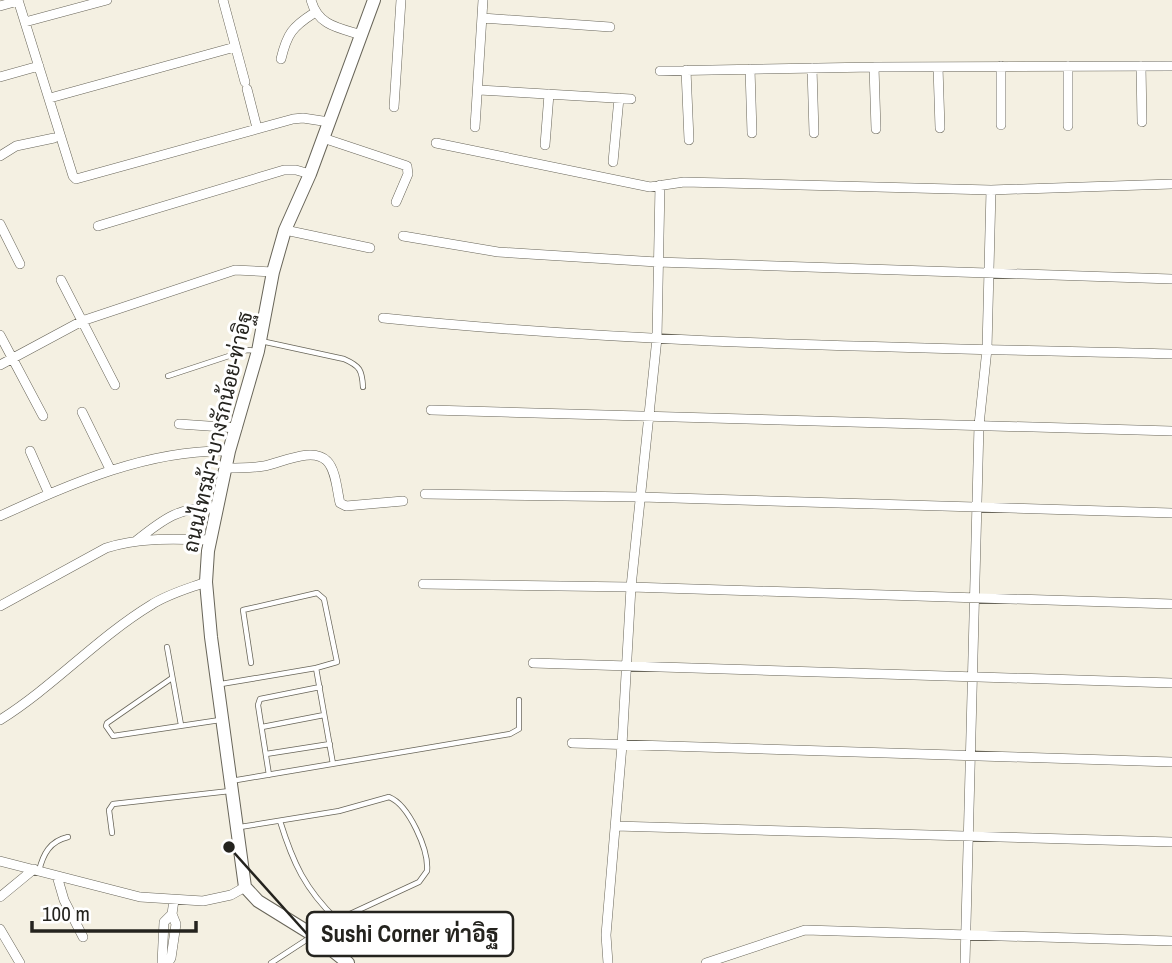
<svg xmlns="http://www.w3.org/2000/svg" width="1172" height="963" viewBox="0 0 1172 963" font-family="'Archivo Narrow',Sarabun,sans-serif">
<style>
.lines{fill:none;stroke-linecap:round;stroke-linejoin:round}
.lane-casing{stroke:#686559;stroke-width:6}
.street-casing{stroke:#686559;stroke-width:10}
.secondary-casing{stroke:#686559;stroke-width:14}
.lane{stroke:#fff;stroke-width:4.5}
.street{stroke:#fff;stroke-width:9}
.secondary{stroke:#fff;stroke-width:12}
.labels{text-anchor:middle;stroke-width:6;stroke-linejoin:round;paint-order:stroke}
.street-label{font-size:21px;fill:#24231e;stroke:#fff}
.leader{fill:none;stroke:#24231e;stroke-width:2.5}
.callout-dot{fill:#24231e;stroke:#fff;stroke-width:2.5}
.callout{fill:#fff;stroke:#24231e;stroke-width:2.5}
.callout-label{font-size:23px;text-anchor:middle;font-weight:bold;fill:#24231e}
</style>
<rect width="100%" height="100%" fill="#f4f0e2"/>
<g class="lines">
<defs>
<path id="lane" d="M261,341L344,359C360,366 362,370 363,387
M168,376L247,350L258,351
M167,647L181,725
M251,663L243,610L317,593L324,599L337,662L316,668
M172,678L107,723L106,726L113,736L220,720
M221,684L316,668L333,764
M262,727L324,715
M266,754L330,744
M269,775L258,705L260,699L320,687
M231,781L510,734L519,729V700
M280,821C293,863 305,889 337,920
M240,827L339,811L389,797C409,805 429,850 427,871L419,882L337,920L271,963
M112,833L109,810L113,804L230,791
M39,871C43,854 50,841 68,837"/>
<path id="street" d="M18,0L73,176L76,179L293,119L303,118L329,122
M223,0L245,82
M311,0C318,26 339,28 362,35
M0,6L18,1
M482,18L610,27
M25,22L107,0
M281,59C287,34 292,27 314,13
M1001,66V125
M1141,66L1142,122
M874,67L876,129
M938,67L940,128
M812,68L814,133
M750,69L752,133
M686,70L689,140
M660,71L874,67L1172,66
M0,77L39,66
M247,89L257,128
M479,90L631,99
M50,98L235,47
M394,107L401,0
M1068,126V66
M475,127L483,0
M323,138L407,166L408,174L396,202
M436,143L650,187L684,182L991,190L1172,184
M545,145L549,94
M0,156L16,146L54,138
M613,162L619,98
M0,224L20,264
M98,226L284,170H296L310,174
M285,230L370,248
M403,236L498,252L657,262L1172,279
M61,280L115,385
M383,318C645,345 909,347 1172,354
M0,335L43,416
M0,365L82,321L235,270L273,272
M431,410L1172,431
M82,412L110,469
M179,424L237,428
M30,451L49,494
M226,468C239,468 252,468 264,466C281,463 313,446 327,461C336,470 337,491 340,503L346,506L403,501
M425,494L641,497L1172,513
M0,516C73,483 148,449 229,451
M136,541C162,520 181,505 217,508
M423,584L631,587L1172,604
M0,606L106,548C139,537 176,539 211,540
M533,663L1172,683
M0,720C54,686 97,638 151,605C168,594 187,589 206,582
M572,743L1172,762
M615,826L1172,842
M0,861L140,897L203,901L231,895L245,887
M57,876L64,900L83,937
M0,897L34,869
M0,929L20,963
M162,963L164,922L172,914
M168,963L171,958L176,924L172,914L174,900
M608,963L606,935L622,745L631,587L657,338L660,185
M706,963L805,930L1172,941
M965,963L979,425L987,349L991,190"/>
<path id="secondary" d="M348,963L313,935L258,901L245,887L211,637L206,582L208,551L229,451L258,351L273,272L285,230L310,174L374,0"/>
</defs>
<use href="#lane" class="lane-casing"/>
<use href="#street" class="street-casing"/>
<use href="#secondary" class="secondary-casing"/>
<use href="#lane" class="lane"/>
<use href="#street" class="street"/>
<use href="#secondary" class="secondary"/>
</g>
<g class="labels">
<g class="street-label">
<text transform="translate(218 432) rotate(-77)" y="7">ถนนไทรม้า-บางรักน้อย-ท่าอิฐ</text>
</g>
</g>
<path class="leader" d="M229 847L307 934"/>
<circle class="callout-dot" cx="229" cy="847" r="7"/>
<rect class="callout" x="307" y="912" width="206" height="44" rx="7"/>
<g class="callout-label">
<text x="410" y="942">Sushi Corner ท่าอิฐ</text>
</g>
<path d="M32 921v10h164v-10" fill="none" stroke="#24231e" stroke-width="3.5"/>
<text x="42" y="921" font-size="21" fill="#24231e" stroke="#ffffff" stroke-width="5" paint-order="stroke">100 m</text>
</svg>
